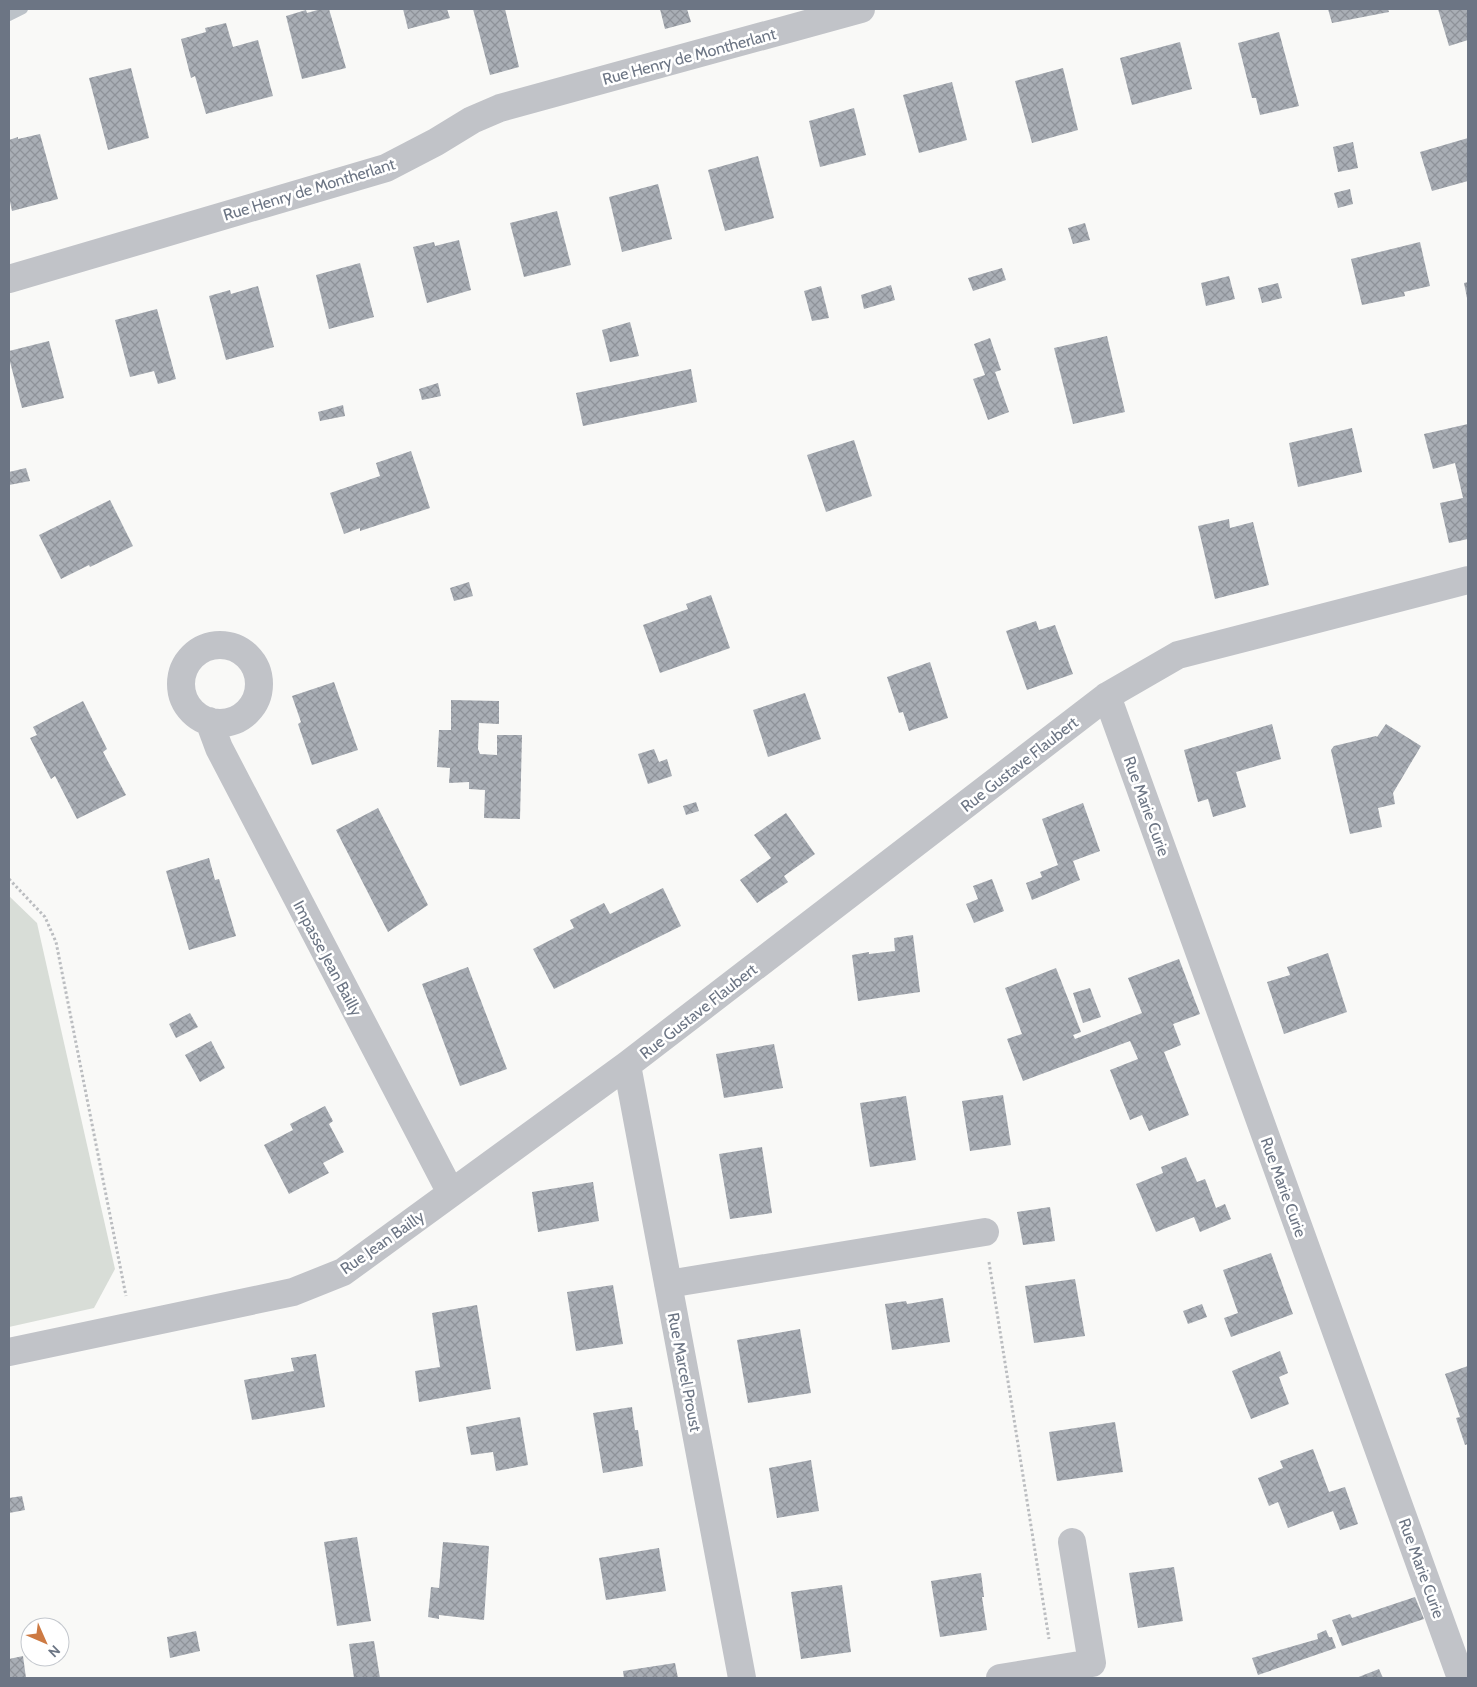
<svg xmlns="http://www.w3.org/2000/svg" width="1477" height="1687" viewBox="0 0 1477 1687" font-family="Cabin,sans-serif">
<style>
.park{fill:#d8ddd7}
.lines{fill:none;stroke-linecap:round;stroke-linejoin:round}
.stream{stroke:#bcc2c8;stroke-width:10}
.building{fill:url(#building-cross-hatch)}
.path{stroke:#bbbdc0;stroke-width:3;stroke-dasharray:2.5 2.5;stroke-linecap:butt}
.street{stroke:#c1c3c8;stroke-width:28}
.labels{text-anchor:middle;stroke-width:5;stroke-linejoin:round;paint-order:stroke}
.street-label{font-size:16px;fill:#6c7584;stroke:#fff}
</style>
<defs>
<pattern id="building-cross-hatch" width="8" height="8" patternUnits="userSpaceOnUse" patternTransform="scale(1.25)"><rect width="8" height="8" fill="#a9aeb5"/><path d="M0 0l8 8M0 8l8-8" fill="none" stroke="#8e9299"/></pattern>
</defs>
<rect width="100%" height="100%" fill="#f9f9f7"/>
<path class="park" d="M9,896L37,923L115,1269L94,1308L9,1327Z"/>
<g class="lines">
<path class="stream" d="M9,16L23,9"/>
</g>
<path class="building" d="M321,9H329L346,68L302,79L286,16L306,10L307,13Z
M403,9H447L450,18L408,29Z
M473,9H505L519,67L490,75Z
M660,9H687L691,22L665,29Z
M1328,9H1388L1389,12L1332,23Z
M1438,9H1468V40L1449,46Z
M226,23L233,47L258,40L273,96L206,114L195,76L191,78L181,39L206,32L205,28Z
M1279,32L1299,106L1260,115L1256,98H1252L1238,43Z
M1180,42L1192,89L1132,105L1120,58Z
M131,68L149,138L108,150L89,78Z
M1063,68L1078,130L1032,143L1015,81Z
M952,82L967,140L919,153L903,95Z
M854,108L866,155L820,167L809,121Z
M40,134L58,199L12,211L9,197V140L18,137V139Z
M1468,138V181L1432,191L1420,152Z
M1353,142L1358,168L1338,172L1333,147Z
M758,156L774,218L725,231L708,170Z
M658,184L672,239L622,252L609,197Z
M1350,189L1353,204L1338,208L1334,193Z
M557,211L571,265L524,277L510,223Z
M1085,223L1090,240L1073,244L1068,228Z
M459,240L471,290L427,303L413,247L434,242L435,246Z
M1420,242L1430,286L1404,292L1405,296L1362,305L1351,259Z
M360,263L374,317L329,329L316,275Z
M1002,268L1006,280L973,291L968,278Z
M1229,276L1235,299L1206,306L1201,283Z
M1468,282V298H1467L1464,283Z
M1278,283L1282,298L1262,303L1258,288Z
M891,285L895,300L864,309L861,295Z
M258,286L274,347L226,360L209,296L230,290L231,294Z
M821,286L829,318L812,321L804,291Z
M157,309L176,379L158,384L154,371L130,377L115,320Z
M630,322L639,356L610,362L602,330Z
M1107,336L1125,412L1073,424L1054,348Z
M990,338L1001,370L995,372L1009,412L988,420L973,379L985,375L974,344Z
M49,341L64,398L22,408L9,358V351Z
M691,369L697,402L583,426L576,393Z
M438,383L441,396L422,400L419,389Z
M343,405L345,416L320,421L318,412Z
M1468,424V539L1449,543L1440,503L1463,498L1455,463L1433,469L1424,434Z
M1352,428L1362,472L1298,487L1289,443Z
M854,440L872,496L826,512L807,455Z
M411,451L430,508L360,531V528L344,534L330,493L380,476L376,463Z
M26,468L30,481L9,485V472Z
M110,500L133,546L90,567L89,565L61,579L39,535Z
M1229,519L1230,528L1253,522L1269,585L1215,599L1198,526Z
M469,582L473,596L454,601L450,588Z
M711,595L730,648L660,673L643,625L688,609L686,604Z
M1036,621L1039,630L1055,625L1073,674L1027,690L1006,631Z
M930,662L948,718L909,731L903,712L899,713L887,677Z
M334,682L358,750L312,765L298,724L301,722L292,696Z
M805,693L821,739L768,757L753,710Z
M451,700L499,701V724L479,723L478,749L480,754L497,755V735H522L520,819L484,818L485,790L469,789V782L449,783L450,768L437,767L439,730H451Z
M83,701L107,749L103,752L126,795L77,819L55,776L51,779L30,738L37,735L33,727Z
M1272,724L1281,759L1236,772L1246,807L1213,817L1208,799L1198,802L1184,750Z
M1386,724L1421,746L1393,793L1395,804L1378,808L1382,827L1350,834L1331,750L1334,746L1376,736L1377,737Z
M654,749L659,762L667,759L672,776L648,784L638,754Z
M696,802L699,811L686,815L683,806Z
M1083,803L1100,851L1073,861L1080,880L1032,900L1026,883L1042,877L1040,872L1058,865L1042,819Z
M378,808L428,905L388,932L336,830Z
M786,813L815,854L784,876L788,882L757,903L740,880L771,858L754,835Z
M209,858L215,880L219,879L236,936L189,950L166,871Z
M992,879L1004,911L974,923L966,904L978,899L973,886Z
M663,888L681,926L554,989L533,949L574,928L570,920L604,903L610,914Z
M913,935L920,992L858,1001L852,955L869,952V954L895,951L894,938Z
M1328,953L1347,1012L1284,1034L1267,982L1290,975L1287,967Z
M1179,959L1200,1014L1173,1024L1181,1045L1164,1052L1189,1115L1149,1131L1142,1115L1130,1120L1110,1070L1138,1059L1130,1041L1023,1081L1007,1039L1022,1034L1005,988L1056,968L1081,1032L1073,1035L1075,1039L1142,1013L1128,978Z
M468,967L507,1069L460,1086L422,984Z
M1090,988L1101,1017L1083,1023L1073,993Z
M190,1013L198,1027L176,1038L169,1024Z
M211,1041L225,1068L200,1082L185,1055Z
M774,1044L783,1088L724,1098L716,1054Z
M1003,1095L1011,1145L970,1151L962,1101Z
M906,1096L916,1160L870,1167L860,1103Z
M325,1106L333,1121L329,1124L344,1152L323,1163L329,1173L289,1194L264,1145L293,1130L290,1124Z
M762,1147L772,1213L730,1219L719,1154Z
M1186,1157L1197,1182L1205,1179L1216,1208L1225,1204L1231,1219L1200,1232L1194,1217L1156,1232L1136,1184L1163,1173L1161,1167Z
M593,1182L599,1221L538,1232L532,1192Z
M1050,1207L1055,1241L1023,1245L1017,1212Z
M1271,1253L1293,1314L1231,1337L1224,1318L1238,1313L1223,1270Z
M1075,1279L1085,1336L1034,1343L1025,1286Z
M613,1285L623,1344L576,1351L567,1292Z
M943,1298L950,1342L892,1350L885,1304L906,1301L907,1304Z
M1202,1304L1207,1317L1188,1324L1183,1311Z
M477,1305L491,1389L419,1402L415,1371L440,1367L432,1313Z
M800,1329L811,1393L748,1403L737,1340Z
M1280,1351L1288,1373L1279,1377L1289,1404L1251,1419L1232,1371Z
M316,1354L325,1407L252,1420L244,1380L294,1371L291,1358Z
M1468,1366V1444L1465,1445L1456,1418L1460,1417L1445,1374Z
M632,1407L635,1430H638L643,1466L603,1473L593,1413Z
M520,1417L528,1465L496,1471L493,1452L471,1455L466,1427Z
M1115,1422L1123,1472L1057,1481L1049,1432Z
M1313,1449L1329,1492L1345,1487L1358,1524L1340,1530L1333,1511L1288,1528L1278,1502L1269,1506L1258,1478L1283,1468L1280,1461Z
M811,1460L819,1511L777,1518L769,1468Z
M22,1496L25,1510L9,1513V1498Z
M357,1537L371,1621L337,1626L324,1542Z
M443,1542L489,1546L484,1620L439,1615V1619L428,1617L431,1587L439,1588Z
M659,1548L666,1591L606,1600L599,1558Z
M1174,1567L1183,1621L1138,1628L1129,1573Z
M981,1573L984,1597H982L987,1630L940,1637L931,1581Z
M842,1585L851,1652L801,1659L791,1592Z
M1415,1597L1424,1619L1342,1646L1332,1620L1350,1614L1352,1618Z
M1326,1630L1329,1637H1332L1336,1648L1258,1675L1252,1658L1318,1639L1317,1634Z
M196,1631L200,1651L170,1658L167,1637Z
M374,1641L380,1678H354L349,1644Z
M23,1656L26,1678H9V1659Z
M675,1663L678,1678H624L623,1671Z
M1379,1669L1383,1678H1356Z"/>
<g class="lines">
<path class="path" d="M9,879L45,917L56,942L126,1296
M989,1262L1049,1639"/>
<path class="street" d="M9,279L386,168L436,142L472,120L500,108L861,9
M181 684a39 39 0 1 1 78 0a39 39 0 1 1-78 0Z
M1107,696L1461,1678
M209,721L219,748L451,1193
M627,1065L742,1678
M668,1284L985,1232
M9,1352L293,1292L343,1272L627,1065L1107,696L1178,655L1468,580
M1000,1678L1092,1663L1072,1542"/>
</g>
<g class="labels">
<g class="street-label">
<text transform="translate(689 56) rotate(-15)" y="6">Rue Henry de Montherlant</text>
<text transform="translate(309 189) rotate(-17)" y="6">Rue Henry de Montherlant</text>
<text transform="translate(1019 764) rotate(-38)" y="6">Rue Gustave Flaubert</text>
<text transform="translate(1147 806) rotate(70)" y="6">Rue Marie Curie</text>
<text transform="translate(328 958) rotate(62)" y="6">Impasse Jean Bailly</text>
<text transform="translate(698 1011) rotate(-38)" y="6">Rue Gustave Flaubert</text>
<text transform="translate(1284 1187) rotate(70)" y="6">Rue Marie Curie</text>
<text transform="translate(382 1242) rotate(-35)" y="6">Rue Jean Bailly</text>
<text transform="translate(685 1372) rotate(79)" y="6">Rue Marcel Proust</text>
<text transform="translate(1422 1568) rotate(70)" y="6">Rue Marie Curie</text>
</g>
</g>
<rect width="1477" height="1687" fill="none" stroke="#6c7584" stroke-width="20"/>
<g transform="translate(45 1642) rotate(135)"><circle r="24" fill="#ffffff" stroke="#c4c8ce"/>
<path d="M0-4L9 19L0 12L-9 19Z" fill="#cd7a43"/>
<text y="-8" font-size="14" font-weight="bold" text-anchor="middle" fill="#6c7584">N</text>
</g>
</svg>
